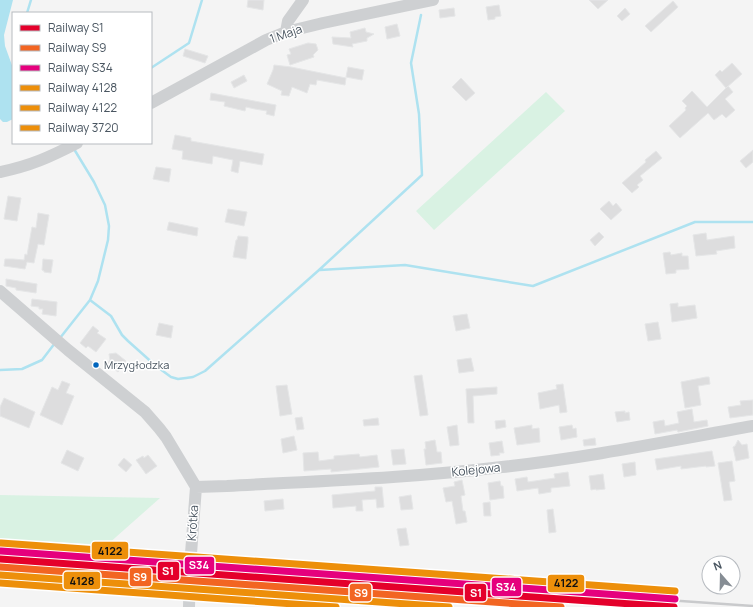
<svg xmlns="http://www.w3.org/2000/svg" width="753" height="607" viewBox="0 0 753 607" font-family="Manrope,sans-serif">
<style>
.green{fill:#d9f2e3}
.water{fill:#aee2f0}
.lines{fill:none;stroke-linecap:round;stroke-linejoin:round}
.stream{stroke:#aee2f0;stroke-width:2.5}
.building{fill:#ddddde;stroke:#e5e6e7}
.minor{stroke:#ced0d2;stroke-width:12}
.rail{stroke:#c9cacc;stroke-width:2.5}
.rail-1-casing{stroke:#fff;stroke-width:10}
.rail-2-casing{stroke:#fff;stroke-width:10}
.rail-3-casing{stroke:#fff;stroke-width:10}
.rail-4-casing{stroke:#fff;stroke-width:10}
.rail-5-casing{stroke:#fff;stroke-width:10}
.rail-6-casing{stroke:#fff;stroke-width:10}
.rail-1{stroke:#e4002b;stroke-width:7}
.rail-2{stroke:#f26522;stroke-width:7}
.rail-3{stroke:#e5007d;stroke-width:7}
.rail-4{stroke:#ed8f0a;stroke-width:7}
.rail-5{stroke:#ed8f0a;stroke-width:7}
.rail-6{stroke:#ed8f0a;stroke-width:7}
.bus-dot{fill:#0065bd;stroke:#fff;stroke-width:1.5}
.labels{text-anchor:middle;stroke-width:3;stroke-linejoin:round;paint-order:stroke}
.bus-label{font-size:11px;fill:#4a5661;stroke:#fff;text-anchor:start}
.street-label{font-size:12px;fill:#4a5661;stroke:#fff}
.line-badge{stroke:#fff;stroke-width:1.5}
.badge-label{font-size:11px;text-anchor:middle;font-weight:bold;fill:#fff}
.pale-badge-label{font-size:11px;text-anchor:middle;font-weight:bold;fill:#111}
</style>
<rect width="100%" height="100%" fill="#f4f4f4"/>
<path class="green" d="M546,92L565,111L434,230L416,211Z
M0,495L160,498L107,545L0,539Z"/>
<path class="water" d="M0,0H13L4,35L5,46L13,68V119L7,122H3L0,119Z"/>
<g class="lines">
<path class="stream" d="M27,13L31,0
M151,68L189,43L202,0
M320,270L405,265L533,286L695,222H753
M90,300L111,316L122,335L128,341L156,366L171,377L178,379L186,378L193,377L205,371L319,270L422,175L419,114L411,63L421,15
M60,338L90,300L98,281L108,240L109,226L105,205L94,182L74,149
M0,370L22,369L42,360L55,343"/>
</g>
<path class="building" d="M248,0H264L263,10L247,7Z
M589,0H608L598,9Z
M673,1L678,7L651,32L645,26Z
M499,5L501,16L495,17V19L488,20L486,7Z
M454,8L455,16L440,18L439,10Z
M625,8L630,14L622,21L617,16Z
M397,24L400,36L387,39L385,27Z
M365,28L366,32L374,34L367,38V41L352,44L353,47L333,44L332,37L351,38L350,32Z
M308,43L316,44L318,50L313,55L314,57L290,65L287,55L291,54L289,49Z
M185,49L208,56L205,63L183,56Z
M732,63L742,74L726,88L715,75L720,70L722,72Z
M274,65L291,67L346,78L345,85L317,80L316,85L310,84L307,93L292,87L289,96L281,95L282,91L267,84L273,70Z
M348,67L364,70L362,80L346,77Z
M244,75L247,81L234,88L231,82Z
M461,78L475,93L466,101L452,87Z
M728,86L733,92L725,99L735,110L726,118L722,114L714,120L708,113L680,138L669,126L686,110L685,108L687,106L682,101L692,91L707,107Z
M211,93L276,105L274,116L266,114L267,111L255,109L246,107L245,111L224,106L225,102L210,100Z
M175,135L191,138V141L264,154L262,165L240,161L238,173L231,171L233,160L213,156L212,164L182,159L183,151L172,149Z
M753,150V162L746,168L740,161Z
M656,151L662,158L640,176L643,180L637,185L639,187L632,193L622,183L646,162L645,160Z
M156,167L171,169L169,182L153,179Z
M8,196L21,198L17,221L4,219Z
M609,201L613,206L616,203L622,210L611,220L600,209Z
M228,209L247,212L244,226L225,222Z
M38,213L49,215L44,245L38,244L34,263L27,262L25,269L4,266L5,259H13L24,260L25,254L27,255L32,227L36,228Z
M169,222L198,228L197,236L167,230Z
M599,232L604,237L595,246L590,240Z
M706,233L707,240L734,236L735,248L716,251L717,254L696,256L693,235Z
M238,236L248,237V242L246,259L233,257L236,240H237Z
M670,252L671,255L682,253V256H688L689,269L676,270V273L666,274L663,253Z
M43,259L53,260L51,273L44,272V271L42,270Z
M6,279L37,284L36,293L16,290V288L6,286Z
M32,299L57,302L56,316L42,314L43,309H39V307L31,306Z
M678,303V307L695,305L697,318L672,322L670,304Z
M467,314L470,328L456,331L453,316Z
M658,322L661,339L648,341L645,324Z
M159,323L173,326L171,338L156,335Z
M93,326L99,331L97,333L106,339L96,352L88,346L86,348L80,343Z
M116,353L126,361L118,372L107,364L110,360L109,354Z
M471,358L474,371L459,373L457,360Z
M422,375L428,415L420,416L414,376Z
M706,377H709L710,384L698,386L701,405L685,408L681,382Z
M62,381L70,384L66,393L74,396L62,425L40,415L52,387L58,390Z
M563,384L567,412L560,413L559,405L540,409L538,393L557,389L556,385Z
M287,385L292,414L280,416L276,386Z
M497,387V394L473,396L474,423H468L466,389Z
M4,398L35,412L29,428L0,416V407Z
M753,400V415L730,418L728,407L741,405L740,401Z
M692,409L694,422L707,420L708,426L678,432L677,430L655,434L653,422L664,420L665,426L679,423L677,412Z
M625,411V413L629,412L630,420L617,422L615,412Z
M302,417L304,429L297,430L295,418Z
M378,418L379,425L364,426L363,420Z
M505,420L506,427L496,429L495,421Z
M457,425L459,445L450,446L447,427Z
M532,425V429L539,428L540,442L517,445L514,428Z
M572,425L573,429L576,428L577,437L561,440L559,427Z
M294,436L297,450L283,453L281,439Z
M595,438L596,445L584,446L583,440Z
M435,440L437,452H441L442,463L426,465L424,449H426L425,442Z
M738,440L742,445L747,444L749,458L736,461L733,447L735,446Z
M502,441L504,453H499L500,455L491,456L489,443Z
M404,449L406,464L393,465L391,450Z
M67,450L84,458L78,471L61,463Z
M712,451L715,466L706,467V466L681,469V466L657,470L655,459Z
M318,452L319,461L334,459V456L359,454L360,457L377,455L379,467L331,472V469L304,471L303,453Z
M148,455L157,466L146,474L136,460L143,456L144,458Z
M124,458L132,465L126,472L118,465Z
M732,461L735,481L729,482L732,500L724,501L718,463Z
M635,462L636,475L624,477L622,464Z
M568,472L570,486L551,488V492L539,494L538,488L517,491L515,479L527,477L528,482L555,478L554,474Z
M603,474L605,489L596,490V489L591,490L589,476Z
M462,480L465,495L461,496L463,511H465L467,522L456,524L452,501L446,502L443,488L455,486L454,482Z
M500,481L501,486H503L504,498L490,500L488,483Z
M375,487H382L384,507L377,508L376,499L362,500L363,511H356V506L333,508L332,495L375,491Z
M411,495L413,509L401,510L399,497Z
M283,499L284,509L265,511L264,501Z
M490,502L491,516H484L483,503Z
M553,509L556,532L549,533L547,510Z
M406,528L409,545L400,546L397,529Z
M207,555L214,556V566L207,565Z"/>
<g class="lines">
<path class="minor" d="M286,32L288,21L303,0
M151,103L266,40L286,32L323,23L433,0
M0,172C30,166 50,157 77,143
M0,291L68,350L145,412L159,428L166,437L196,487
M196,487L227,486C318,481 411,478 502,467C586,458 669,441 753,426
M189,607L190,567L196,487"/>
<path class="rail" d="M0,558L49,556L76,557L190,567L753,606
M0,572L370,598L393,600L437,607"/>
<defs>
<path id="rail-1" d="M0,559L674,607"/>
<path id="rail-2" d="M0,567L561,607"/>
<path id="rail-3" d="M1,551L675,599"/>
<path id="rail-4" d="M0,575L449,607"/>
<path id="rail-5" d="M1,543L675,591"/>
<path id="rail-6" d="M0,583L336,607"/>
</defs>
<use href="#rail-1" class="rail-1-casing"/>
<use href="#rail-2" class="rail-2-casing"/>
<use href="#rail-3" class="rail-3-casing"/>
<use href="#rail-4" class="rail-4-casing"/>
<use href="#rail-5" class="rail-5-casing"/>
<use href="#rail-6" class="rail-6-casing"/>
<use href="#rail-1" class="rail-1"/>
<use href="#rail-2" class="rail-2"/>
<use href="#rail-3" class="rail-3"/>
<use href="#rail-4" class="rail-4"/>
<use href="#rail-5" class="rail-5"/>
<use href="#rail-6" class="rail-6"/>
</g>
<circle class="bus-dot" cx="96" cy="365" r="3.5"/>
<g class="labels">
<g class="bus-label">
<text x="104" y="369">Mrzygłodzka</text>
</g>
<g class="street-label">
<text transform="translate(286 34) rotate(-19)" y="4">1 Maja</text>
<text transform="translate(476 470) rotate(-6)" y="4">Kolejowa</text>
<text transform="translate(193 523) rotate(-86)" y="4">Krótka</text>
</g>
</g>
<g class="line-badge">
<rect x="91" y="541" width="38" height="19" rx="4" fill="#ed8f0a"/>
<rect x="184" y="556" width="31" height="19" rx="4" fill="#e5007d"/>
<rect x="157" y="561" width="23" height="20" rx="4" fill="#e4002b"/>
<rect x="129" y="567" width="23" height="20" rx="4" fill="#f26522"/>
<rect x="63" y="571" width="38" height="19" rx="4" fill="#ed8f0a"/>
<rect x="547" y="574" width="38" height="19" rx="4" fill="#ed8f0a"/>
<rect x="491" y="577" width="31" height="20" rx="4" fill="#e5007d"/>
<rect x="349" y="583" width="23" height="19" rx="4" fill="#f26522"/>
<rect x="464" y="583" width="23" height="19" rx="4" fill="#e4002b"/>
</g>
<g class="badge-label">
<text x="199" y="569">S34</text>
<text x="168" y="575">S1</text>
<text x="140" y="581">S9</text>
<text x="506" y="591">S34</text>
<text x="361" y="597">S9</text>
<text x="476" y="597">S1</text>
</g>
<g class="pale-badge-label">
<text x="110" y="555">4122</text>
<text x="82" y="585">4128</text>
<text x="566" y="587">4122</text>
</g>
<rect x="12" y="12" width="140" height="132" fill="#ffffff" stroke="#b7bbc0"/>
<rect x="20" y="25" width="20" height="6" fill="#e4002b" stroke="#b7bbc0"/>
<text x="48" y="32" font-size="12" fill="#4a5661">Railway S1</text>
<rect x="20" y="45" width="20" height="6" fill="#f26522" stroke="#b7bbc0"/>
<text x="48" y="52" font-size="12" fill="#4a5661">Railway S9</text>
<rect x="20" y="65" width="20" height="6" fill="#e5007d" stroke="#b7bbc0"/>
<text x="48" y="72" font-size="12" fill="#4a5661">Railway S34</text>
<rect x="20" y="85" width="20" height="6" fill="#ed8f0a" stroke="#b7bbc0"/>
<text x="48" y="92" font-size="12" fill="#4a5661">Railway 4128</text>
<rect x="20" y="105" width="20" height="6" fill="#ed8f0a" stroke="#b7bbc0"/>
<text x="48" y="112" font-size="12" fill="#4a5661">Railway 4122</text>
<rect x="20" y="125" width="20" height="6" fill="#ed8f0a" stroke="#b7bbc0"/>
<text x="48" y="132" font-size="12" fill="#4a5661">Railway 3720</text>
<g transform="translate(721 575) rotate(340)"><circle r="19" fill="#ffffff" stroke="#b7bbc0"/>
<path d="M0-3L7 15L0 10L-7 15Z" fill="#868d94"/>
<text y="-6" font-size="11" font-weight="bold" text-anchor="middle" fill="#4a5661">N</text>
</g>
</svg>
